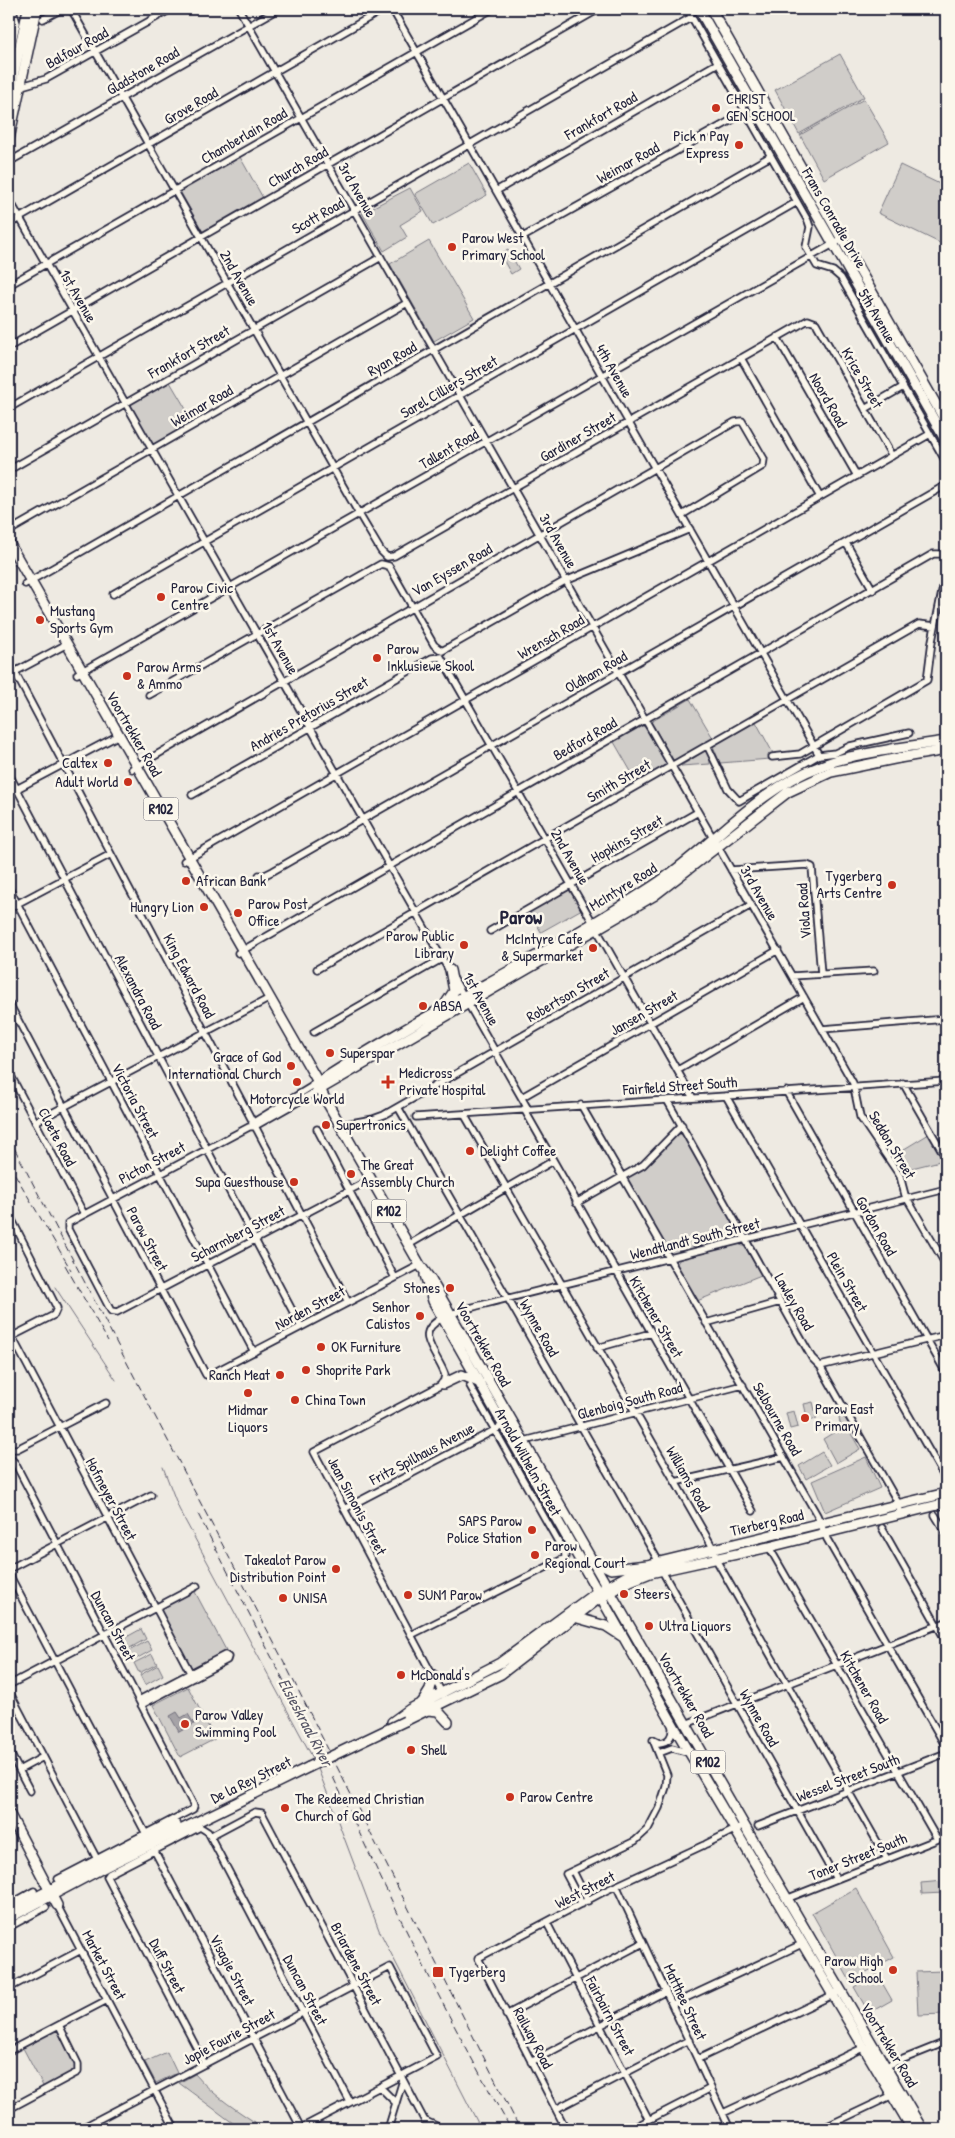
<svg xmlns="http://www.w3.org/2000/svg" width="955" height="2138" viewBox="0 0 955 2138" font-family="'Patrick Hand',sans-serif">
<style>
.green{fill:#d0cdc9;stroke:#797882}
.water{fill:#a6a3a7;stroke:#716f7c}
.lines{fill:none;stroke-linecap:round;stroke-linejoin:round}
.stream{stroke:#716f7c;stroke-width:1}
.street-casing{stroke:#22223b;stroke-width:9}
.secondary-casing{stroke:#22223b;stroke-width:12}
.primary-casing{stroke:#22223b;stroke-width:12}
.street{stroke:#fbf7ec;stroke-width:5.5}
.secondary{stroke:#fbf7ec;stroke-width:9}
.primary{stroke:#fbf7ec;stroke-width:9}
.rail{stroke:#22223b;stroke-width:1;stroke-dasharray:8 4;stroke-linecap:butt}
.secondary-bridge-casing{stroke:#22223b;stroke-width:12;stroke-linecap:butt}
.secondary-bridge{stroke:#fbf7ec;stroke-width:9}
.poi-dot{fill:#c8321e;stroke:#fbf7ec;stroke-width:2}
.labels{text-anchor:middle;stroke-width:5;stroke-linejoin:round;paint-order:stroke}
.shield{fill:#fbf7ec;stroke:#636270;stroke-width:1}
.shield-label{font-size:14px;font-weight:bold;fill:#22223b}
.street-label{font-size:15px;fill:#22223b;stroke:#fbf7ec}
.poi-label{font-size:15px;fill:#22223b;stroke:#fbf7ec;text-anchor:start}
.water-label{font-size:16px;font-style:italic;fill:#575666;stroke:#fbf7ec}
.district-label{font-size:20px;font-weight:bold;fill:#22223b;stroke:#fbf7ec}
</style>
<rect width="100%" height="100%" fill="#eeeae2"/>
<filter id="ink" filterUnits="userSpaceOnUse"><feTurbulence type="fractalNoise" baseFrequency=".02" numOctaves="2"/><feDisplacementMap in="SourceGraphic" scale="10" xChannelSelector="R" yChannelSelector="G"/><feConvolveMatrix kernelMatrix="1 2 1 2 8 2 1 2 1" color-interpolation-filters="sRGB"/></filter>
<g filter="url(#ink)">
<path class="green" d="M840,54L864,97L799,134L775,90Z
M864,99L889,142L824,179L800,135Z
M240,157L263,198L203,232L180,191Z
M469,163L487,195L433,225L415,194Z
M900,165L946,187V246L878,213Z
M410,188L423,211L400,225L407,237L384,251L362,213Z
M429,241L474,318L434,341L390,264Z
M508,250L519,269L511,274L500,254Z
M170,382L193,421L153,445L130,404Z
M690,699L713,738L674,761L651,722Z
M756,722L774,755H769L770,759L720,763L713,746Z
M642,726L645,727L666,762L665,765L637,782L614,742Z
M706,750L709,753L710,764L681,766Z
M569,890L582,909L541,932L530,912Z
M677,1134L685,1135L741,1235L739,1238L674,1254L669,1252L627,1178L645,1167Z
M929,1134L944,1160L900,1171L891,1157Z
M738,1244L745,1247L761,1275L697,1301L676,1265L680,1259Z
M813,1402L817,1419L808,1421L804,1404Z
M794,1411L798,1427L790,1429L786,1413Z
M841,1411L850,1426L847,1427L860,1449L836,1463L823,1439L841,1428L838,1412Z
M822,1452L830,1465L806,1479L799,1466Z
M866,1457L880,1488L825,1512L812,1481Z
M194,1590L227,1652L191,1670L157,1609Z
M141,1629L146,1639L128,1649L123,1639Z
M147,1641L152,1650L134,1660L129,1651Z
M152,1654L157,1664L139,1673L134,1663Z
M158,1665L163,1675L145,1685L140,1675Z
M188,1687L215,1739L180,1757L153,1705Z
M944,1881L945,1893L922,1894L921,1883Z
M856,1888L894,1957L850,1981L812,1913Z
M943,1971L945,2014L918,2015L916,1972Z
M877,1974L892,2000L869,2013L854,1987Z
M54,2030L59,2032L76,2064V2070L44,2088L23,2048Z
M167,2052L177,2073L156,2083L145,2062Z
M195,2074C214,2097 240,2112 265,2129H241L179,2083Z"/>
<path class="water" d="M177,1712L181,1718L188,1714L194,1724L179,1732L170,1716Z"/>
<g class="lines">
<path class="stream" d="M55,1287L116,1380
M163,1467L179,1509L314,1760
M317,1766L379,1930L481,2129"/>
<defs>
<path id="street" d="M71,9L359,514L381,551L387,557L394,556L808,320L816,323L892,456
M239,9L853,1083L860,1117L900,1176L905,1195L946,1265
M392,9L819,755L835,753L850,746L909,733
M687,9L808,221L810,227L806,247L817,266L833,271L841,278L946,462
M43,19L62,9
M9,58L17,23L13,10
M18,87L46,79L171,9
M14,159L278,9
M496,191L718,63
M9,199L528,1109
M9,224L384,9
M523,237L746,112
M9,285L492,9
M777,337L857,476
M9,347L599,9
M741,358L820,497
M9,408L692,17
M865,409L903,387
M9,470L381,257
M9,531L407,303
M846,543L873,590
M25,584L771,156
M113,594L797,202
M9,661L348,1302
M77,674L842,239
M9,675L67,644
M149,695L381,564L389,566L434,645L442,651L563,582L690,529
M707,745L728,789L739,801L819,755
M772,757L800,754L927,680L932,641L946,572
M132,769L735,422L742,421L764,459L763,466L682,515
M9,774L301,1327
M9,793L119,735
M192,795L432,658L441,657L693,1098
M184,861L930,434
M731,870L807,865L812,867L821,974
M259,875L263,876L273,871L946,485
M9,888L254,1352
M9,908L111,854
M490,931L698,812
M238,953L933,554H946
M317,969L919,624L935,626
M792,976L874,971
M9,1003L206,1375L211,1374L420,1265
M822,1029L946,1019
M314,1032L443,958
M678,1070L804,997
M9,1072L84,1214
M903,1083L946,1158
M317,1091L255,1126L249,1127L68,1223V1229L111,1311L117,1312L371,1179
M786,1091L946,1373
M726,1096L946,1480
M522,1097L778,950
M667,1100L812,1358L820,1366L897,1501L901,1514
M581,1105L817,1515L827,1539L946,1747
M398,1107L659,1562
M524,1109L753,1511
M464,1114L712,1546L718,1563L887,1859
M416,1117L946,1081
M35,1122L270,998
M252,1123L314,1085
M340,1125L373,1119L384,1115L751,905
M317,1129L395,1278
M576,1203L643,1165L682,1125
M9,1214L57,1308L54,1315L9,1338
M408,1245L553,1161
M706,1323L780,1302
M9,1331L193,1678
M597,1348L651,1333
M820,1366L946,1335
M524,1441L743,1385
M9,1449H17L106,1403
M9,1457L15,1463L194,1806L193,1809L58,1879
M675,1482L784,1457
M344,1509L512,1421
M935,1515L946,1533
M882,1528L946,1641
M769,1547L937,1839
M9,1569L151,1495
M661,1569L836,1879
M9,1574L146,1834
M411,1635L565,1558V1554L470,1386
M9,1685L197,1586
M9,1691L97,1859
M443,1695L314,1452L443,1384L445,1375C441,1363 431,1351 428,1339C423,1319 463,1310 477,1306L946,1189
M139,1700L225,1655L228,1657L227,1660L141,1705
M686,1724L946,1622
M653,1740L659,1743C669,1742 673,1736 672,1726
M9,1751L30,1791
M659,1753L672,1748L690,1753
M19,1770L43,1757
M758,1826L946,1753
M210,1836L255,1812L262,1813L429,2129
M706,1844L744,1825
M154,1850L301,2128
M573,1871L588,1901
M617,1887L730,2129
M786,1899L946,1836
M582,1904L566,1874L635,1841L648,1829L659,1808L666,1787L667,1775L653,1740
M9,1905L34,1891
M57,1905L175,2129
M547,1923L649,2120
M9,1927L46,1907
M9,1988L81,1950
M673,2004L804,1943
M506,2015L643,1943
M9,2051L107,2000
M698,2059L841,1991
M531,2062L666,1991
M205,2064L107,1877L109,1874L200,1827L208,1832L350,2102
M886,2066L946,2042
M380,2087L396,2103
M9,2109L78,2072V2064L59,2025
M556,2109L689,2040
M723,2113L865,2047
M80,2129L390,1967L437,2057L299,2129
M388,2129L403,2080
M566,2129L478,1958L605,1891L704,1845
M631,2129L711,2088
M821,2129L895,2094"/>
<path id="secondary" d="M699,9L946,441
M711,9L946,422
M446,1003L454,991L450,970
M314,1085C423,1013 543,958 653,886C710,849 755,790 821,766C845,756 872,753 898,748
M317,1091L655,895L788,792L831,772L899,758
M422,1703L430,1690L433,1675
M428,1710L438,1711L448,1722
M405,1721L501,1674L597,1600L630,1581L650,1573L769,1547L946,1503
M392,1722L410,1709L500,1663L594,1594L647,1565L946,1493
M9,1813L57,1905
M9,1911L176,1825
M9,1918L105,1867L309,1767
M426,2123L439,2129"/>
<path id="primary" d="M9,95L28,9
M9,139L37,9
M9,543L318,1082L323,1095L420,1265L431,1280L744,1825L922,2129
M425,1275L433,1301L675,1728L912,2129
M443,1384L462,1375L480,1383
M593,1560L611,1569L647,1565
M574,1617L606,1626L623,1637"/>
</defs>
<use href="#street" class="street-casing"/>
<use href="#secondary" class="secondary-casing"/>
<use href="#primary" class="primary-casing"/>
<use href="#street" class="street"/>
<use href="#secondary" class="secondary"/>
<use href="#primary" class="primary"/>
<path class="rail" d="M946,688L943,736L946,805
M9,1138L282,1658L520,2129
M9,1164L71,1270
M65,1265L108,1341
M198,1514L323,1757
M333,1777C389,1896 445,2015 511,2129"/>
<defs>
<path id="secondary-bridge" d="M898,748L946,741
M899,758L946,750
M309,1767L405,1721"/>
</defs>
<use href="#secondary-bridge" class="secondary-bridge-casing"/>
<use href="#secondary-bridge" class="secondary-bridge"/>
</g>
</g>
<g class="poi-dot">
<circle cx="716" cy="108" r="5"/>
<circle cx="739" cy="145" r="5"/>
<circle cx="452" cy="247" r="5"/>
<circle cx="161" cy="597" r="5"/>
<circle cx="40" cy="620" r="5"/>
<circle cx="377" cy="658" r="5"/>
<circle cx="127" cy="676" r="5"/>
<circle cx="108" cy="763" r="5"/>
<circle cx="128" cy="782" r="5"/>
<circle cx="186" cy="881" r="5"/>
<circle cx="892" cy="885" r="5"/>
<circle cx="204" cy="907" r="5"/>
<circle cx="238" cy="913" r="5"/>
<circle cx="464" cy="945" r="5"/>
<circle cx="593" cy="948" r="5"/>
<circle cx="423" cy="1006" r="5"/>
<circle cx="330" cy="1053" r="5"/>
<circle cx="291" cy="1066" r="5"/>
<circle cx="297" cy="1082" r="5"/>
<path d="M385.5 1074.5h5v5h5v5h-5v5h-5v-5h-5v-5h5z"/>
<circle cx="326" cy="1125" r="5"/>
<circle cx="470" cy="1151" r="5"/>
<circle cx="351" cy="1174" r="5"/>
<circle cx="294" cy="1182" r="5"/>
<circle cx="450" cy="1288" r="5"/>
<circle cx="420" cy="1316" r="5"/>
<circle cx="321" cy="1347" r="5"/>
<circle cx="306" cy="1370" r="5"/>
<circle cx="280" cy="1375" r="5"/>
<circle cx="248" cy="1393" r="5"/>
<circle cx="295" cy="1400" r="5"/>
<circle cx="805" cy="1418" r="5"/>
<circle cx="532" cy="1530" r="5"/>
<circle cx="535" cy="1555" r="5"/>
<circle cx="336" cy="1569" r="5"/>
<circle cx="624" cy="1594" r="5"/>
<circle cx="408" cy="1595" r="5"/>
<circle cx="283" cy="1598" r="5"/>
<circle cx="649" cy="1626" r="5"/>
<circle cx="401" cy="1675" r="5"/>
<circle cx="185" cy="1724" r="5"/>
<circle cx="411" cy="1750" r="5"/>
<circle cx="510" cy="1797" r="5"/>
<circle cx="285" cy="1808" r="5"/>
<circle cx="893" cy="1970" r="5"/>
<rect x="432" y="1966" width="12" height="12" rx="2.5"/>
</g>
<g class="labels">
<g class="shield">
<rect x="143.5" y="797.5" width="35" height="23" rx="4"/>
<rect x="371.5" y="1199.5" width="35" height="23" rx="4"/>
<rect x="690.5" y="1750.5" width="35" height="23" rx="4"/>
</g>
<g class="shield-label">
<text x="161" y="814">R102</text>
<text x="389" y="1216">R102</text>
<text x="708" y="1767">R102</text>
</g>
<g class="street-label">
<text transform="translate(77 48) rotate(-29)" y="5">Balfour Road</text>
<text transform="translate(143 71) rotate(-30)" y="5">Gladstone Road</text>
<text transform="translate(191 106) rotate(-30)" y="5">Grove Road</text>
<text transform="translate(601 116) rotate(-30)" y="5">Frankfort Road</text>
<text transform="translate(244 136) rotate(-30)" y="5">Chamberlain Road</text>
<text transform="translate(628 163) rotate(-29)" y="5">Weimar Road</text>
<text transform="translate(298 167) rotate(-30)" y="5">Church Road</text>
<text transform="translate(357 190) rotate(60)" y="5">3rd Avenue</text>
<text transform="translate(318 216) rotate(-30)" y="5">Scott Road</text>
<text transform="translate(834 218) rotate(60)" y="5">Frans Conradie Drive</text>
<text transform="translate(239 278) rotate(60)" y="5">2nd Avenue</text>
<text transform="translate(78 296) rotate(60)" y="5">1st Avenue</text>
<text transform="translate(877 316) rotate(60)" y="5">5th Avenue</text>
<text transform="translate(189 352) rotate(-30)" y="5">Frankfort Street</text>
<text transform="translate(392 359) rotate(-30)" y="5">Ryan Road</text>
<text transform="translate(614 371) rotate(60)" y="5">4th Avenue</text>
<text transform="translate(862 378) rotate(60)" y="5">Krice Street</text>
<text transform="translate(449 387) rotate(-30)" y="5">Sarel Cilliers Street</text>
<text transform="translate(828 400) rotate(60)" y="5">Noord Road</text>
<text transform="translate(202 406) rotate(-30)" y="5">Weimar Road</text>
<text transform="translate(578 437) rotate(-30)" y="5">Gardiner Street</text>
<text transform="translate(449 449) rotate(-30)" y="5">Tallent Road</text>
<text transform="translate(558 541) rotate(60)" y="5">3rd Avenue</text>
<text transform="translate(452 570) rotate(-30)" y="5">Van Eyssen Road</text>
<text transform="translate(551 637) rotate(-30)" y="5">Wrensch Road</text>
<text transform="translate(280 648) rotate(60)" y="5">1st Avenue</text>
<text transform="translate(596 672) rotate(-30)" y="5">Oldham Road</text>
<text transform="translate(309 714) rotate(-30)" y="5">Andries Pretorius Street</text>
<text transform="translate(134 734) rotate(60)" y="5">Voortrekker Road</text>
<text transform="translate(585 739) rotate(-30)" y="5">Bedford Road</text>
<text transform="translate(619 781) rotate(-30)" y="5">Smith Street</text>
<text transform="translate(627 839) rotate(-30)" y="5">Hopkins Street</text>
<text transform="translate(570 857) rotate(60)" y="5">2nd Avenue</text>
<text transform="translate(623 887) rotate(-32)" y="5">McIntyre Road</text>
<text transform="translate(759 893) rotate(60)" y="5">3rd Avenue</text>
<text transform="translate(804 911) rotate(-94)" y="5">Viola Road</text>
<text transform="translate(189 976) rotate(62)" y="5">King Edward Road</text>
<text transform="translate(138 992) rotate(62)" y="5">Alexandra Road</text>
<text transform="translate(568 995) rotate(-30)" y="5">Robertson Street</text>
<text transform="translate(481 999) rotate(61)" y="5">1st Avenue</text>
<text transform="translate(644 1013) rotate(-30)" y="5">Jansen Street</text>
<text transform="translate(680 1086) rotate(-4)" y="5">Fairfield Street South</text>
<text transform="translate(135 1101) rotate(62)" y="5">Victoria Street</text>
<text transform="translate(57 1137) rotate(62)" y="5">Cloete Road</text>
<text transform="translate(892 1145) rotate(59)" y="5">Seddon Street</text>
<text transform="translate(152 1163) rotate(-28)" y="5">Picton Street</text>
<text transform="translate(876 1226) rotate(60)" y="5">Gordon Road</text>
<text transform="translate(238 1234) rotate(-28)" y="5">Scharmberg Street</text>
<text transform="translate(147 1239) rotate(62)" y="5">Parow Street</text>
<text transform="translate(695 1239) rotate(-14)" y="5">Wendtlandt South Street</text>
<text transform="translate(847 1282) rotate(60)" y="5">Plein Street</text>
<text transform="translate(794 1302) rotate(60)" y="5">Lawley Road</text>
<text transform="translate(310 1308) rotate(-28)" y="5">Norden Street</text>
<text transform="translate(656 1317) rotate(60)" y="5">Kitchener Street</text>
<text transform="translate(539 1328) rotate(60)" y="5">Wynne Road</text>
<text transform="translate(483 1344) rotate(60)" y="5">Voortrekker Road</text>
<text transform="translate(630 1401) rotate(-15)" y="5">Glenboig South Road</text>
<text transform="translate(777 1419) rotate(60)" y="5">Selbourne Road</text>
<text transform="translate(422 1454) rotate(-28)" y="5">Fritz Spilhaus Avenue</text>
<text transform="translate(528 1462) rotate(61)" y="5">Arnold Wilhelm Street</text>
<text transform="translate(688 1479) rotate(60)" y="5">Williams Road</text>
<text transform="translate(111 1499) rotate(62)" y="5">Hofmeyer Street</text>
<text transform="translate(357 1506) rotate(62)" y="5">Jean Simonis Street</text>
<text transform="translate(767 1523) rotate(-13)" y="5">Tierberg Road</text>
<text transform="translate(113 1626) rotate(62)" y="5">Duncan Street</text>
<text transform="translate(864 1687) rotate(60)" y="5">Kitchener Road</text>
<text transform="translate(686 1695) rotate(60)" y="5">Voortrekker Road</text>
<text transform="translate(759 1718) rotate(60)" y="5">Wynne Road</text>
<text transform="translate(848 1778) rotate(-21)" y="5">Wessel Street South</text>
<text transform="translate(251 1780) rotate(-26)" y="5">De la Rey Street</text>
<text transform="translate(858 1857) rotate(-22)" y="5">Toner Street South</text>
<text transform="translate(585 1890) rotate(-27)" y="5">West Street</text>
<text transform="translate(356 1964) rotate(62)" y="5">Briardene Street</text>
<text transform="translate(104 1965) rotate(62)" y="5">Market Street</text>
<text transform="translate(167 1966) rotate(62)" y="5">Duff Street</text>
<text transform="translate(232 1970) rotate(62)" y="5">Visagie Street</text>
<text transform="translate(305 1990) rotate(62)" y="5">Duncan Street</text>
<text transform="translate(685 2002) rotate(65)" y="5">Matthee Street</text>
<text transform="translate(610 2016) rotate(62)" y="5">Fairbairn Street</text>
<text transform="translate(229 2037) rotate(-28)" y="5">Jopie Fourie Street</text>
<text transform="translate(533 2038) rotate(62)" y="5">Railway Road</text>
<text transform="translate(889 2045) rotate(59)" y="5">Voortrekker Road</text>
</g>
<g class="poi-label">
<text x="726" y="104">CHRIST<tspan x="726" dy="17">GEN SCHOOL</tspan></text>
<text x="729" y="141" text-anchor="end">Pick n Pay<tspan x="729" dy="17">Express</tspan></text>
<text x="462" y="243">Parow West<tspan x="462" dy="17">Primary School</tspan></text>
<text x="171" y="593">Parow Civic<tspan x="171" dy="17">Centre</tspan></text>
<text x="50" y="616">Mustang<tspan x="50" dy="17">Sports Gym</tspan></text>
<text x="387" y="654">Parow<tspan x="387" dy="17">Inklusiewe Skool</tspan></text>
<text x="137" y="672">Parow Arms<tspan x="137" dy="17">&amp; Ammo</tspan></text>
<text x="98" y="768" text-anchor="end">Caltex</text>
<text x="118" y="787" text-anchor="end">Adult World</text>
<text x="882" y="881" text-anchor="end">Tygerberg<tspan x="882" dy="17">Arts Centre</tspan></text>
<text x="196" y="886">African Bank</text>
<text x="248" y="909">Parow Post<tspan x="248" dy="17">Office</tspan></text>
<text x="194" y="912" text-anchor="end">Hungry Lion</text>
<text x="454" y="941" text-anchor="end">Parow Public<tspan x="454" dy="17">Library</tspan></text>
<text x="583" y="944" text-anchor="end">McIntyre Cafe<tspan x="583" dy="17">&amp; Supermarket</tspan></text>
<text x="433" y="1011">ABSA</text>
<text x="340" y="1058">Superspar</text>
<text x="281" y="1062" text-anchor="end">Grace of God<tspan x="281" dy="17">International Church</tspan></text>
<text x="399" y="1078">Medicross<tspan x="399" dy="17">Private Hospital</tspan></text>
<text x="297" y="1104" text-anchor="middle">Motorcycle World</text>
<text x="336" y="1130">Supertronics</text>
<text x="480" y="1156">Delight Coffee</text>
<text x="361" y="1170">The Great<tspan x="361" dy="17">Assembly Church</tspan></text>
<text x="284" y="1187" text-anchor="end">Supa Guesthouse</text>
<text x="440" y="1293" text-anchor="end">Stones</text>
<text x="410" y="1312" text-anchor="end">Senhor<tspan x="410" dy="17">Calistos</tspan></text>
<text x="331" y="1352">OK Furniture</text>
<text x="316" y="1375">Shoprite Park</text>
<text x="270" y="1380" text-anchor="end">Ranch Meat</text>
<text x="305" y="1405">China Town</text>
<text x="815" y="1414">Parow East<tspan x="815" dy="17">Primary</tspan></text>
<text x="248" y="1415" text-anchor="middle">Midmar<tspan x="248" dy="17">Liquors</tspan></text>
<text x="522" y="1526" text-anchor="end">SAPS Parow<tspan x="522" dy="17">Police Station</tspan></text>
<text x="545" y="1551">Parow<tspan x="545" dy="17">Regional Court</tspan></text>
<text x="326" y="1565" text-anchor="end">Takealot Parow<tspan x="326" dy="17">Distribution Point</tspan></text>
<text x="634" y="1599">Steers</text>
<text x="418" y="1600">SUN1 Parow</text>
<text x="293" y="1603">UNISA</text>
<text x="659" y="1631">Ultra Liquors</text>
<text x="411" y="1680">McDonald's</text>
<text x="195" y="1720">Parow Valley<tspan x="195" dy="17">Swimming Pool</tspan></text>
<text x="421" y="1755">Shell</text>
<text x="520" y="1802">Parow Centre</text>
<text x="295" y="1804">The Redeemed Christian<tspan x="295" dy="17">Church of God</tspan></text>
<text x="883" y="1966" text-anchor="end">Parow High<tspan x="883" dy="17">School</tspan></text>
<text x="449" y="1977">Tygerberg</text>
</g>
<g class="water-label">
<text transform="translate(306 1722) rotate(62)" y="6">Elsieskraal River</text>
</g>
<g class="district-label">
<text x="521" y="924">Parow</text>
</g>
</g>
<rect width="955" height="2138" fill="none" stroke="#fbf7ec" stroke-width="30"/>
<rect x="15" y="15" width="925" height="2108" fill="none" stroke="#22223b" stroke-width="2" filter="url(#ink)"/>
</svg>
